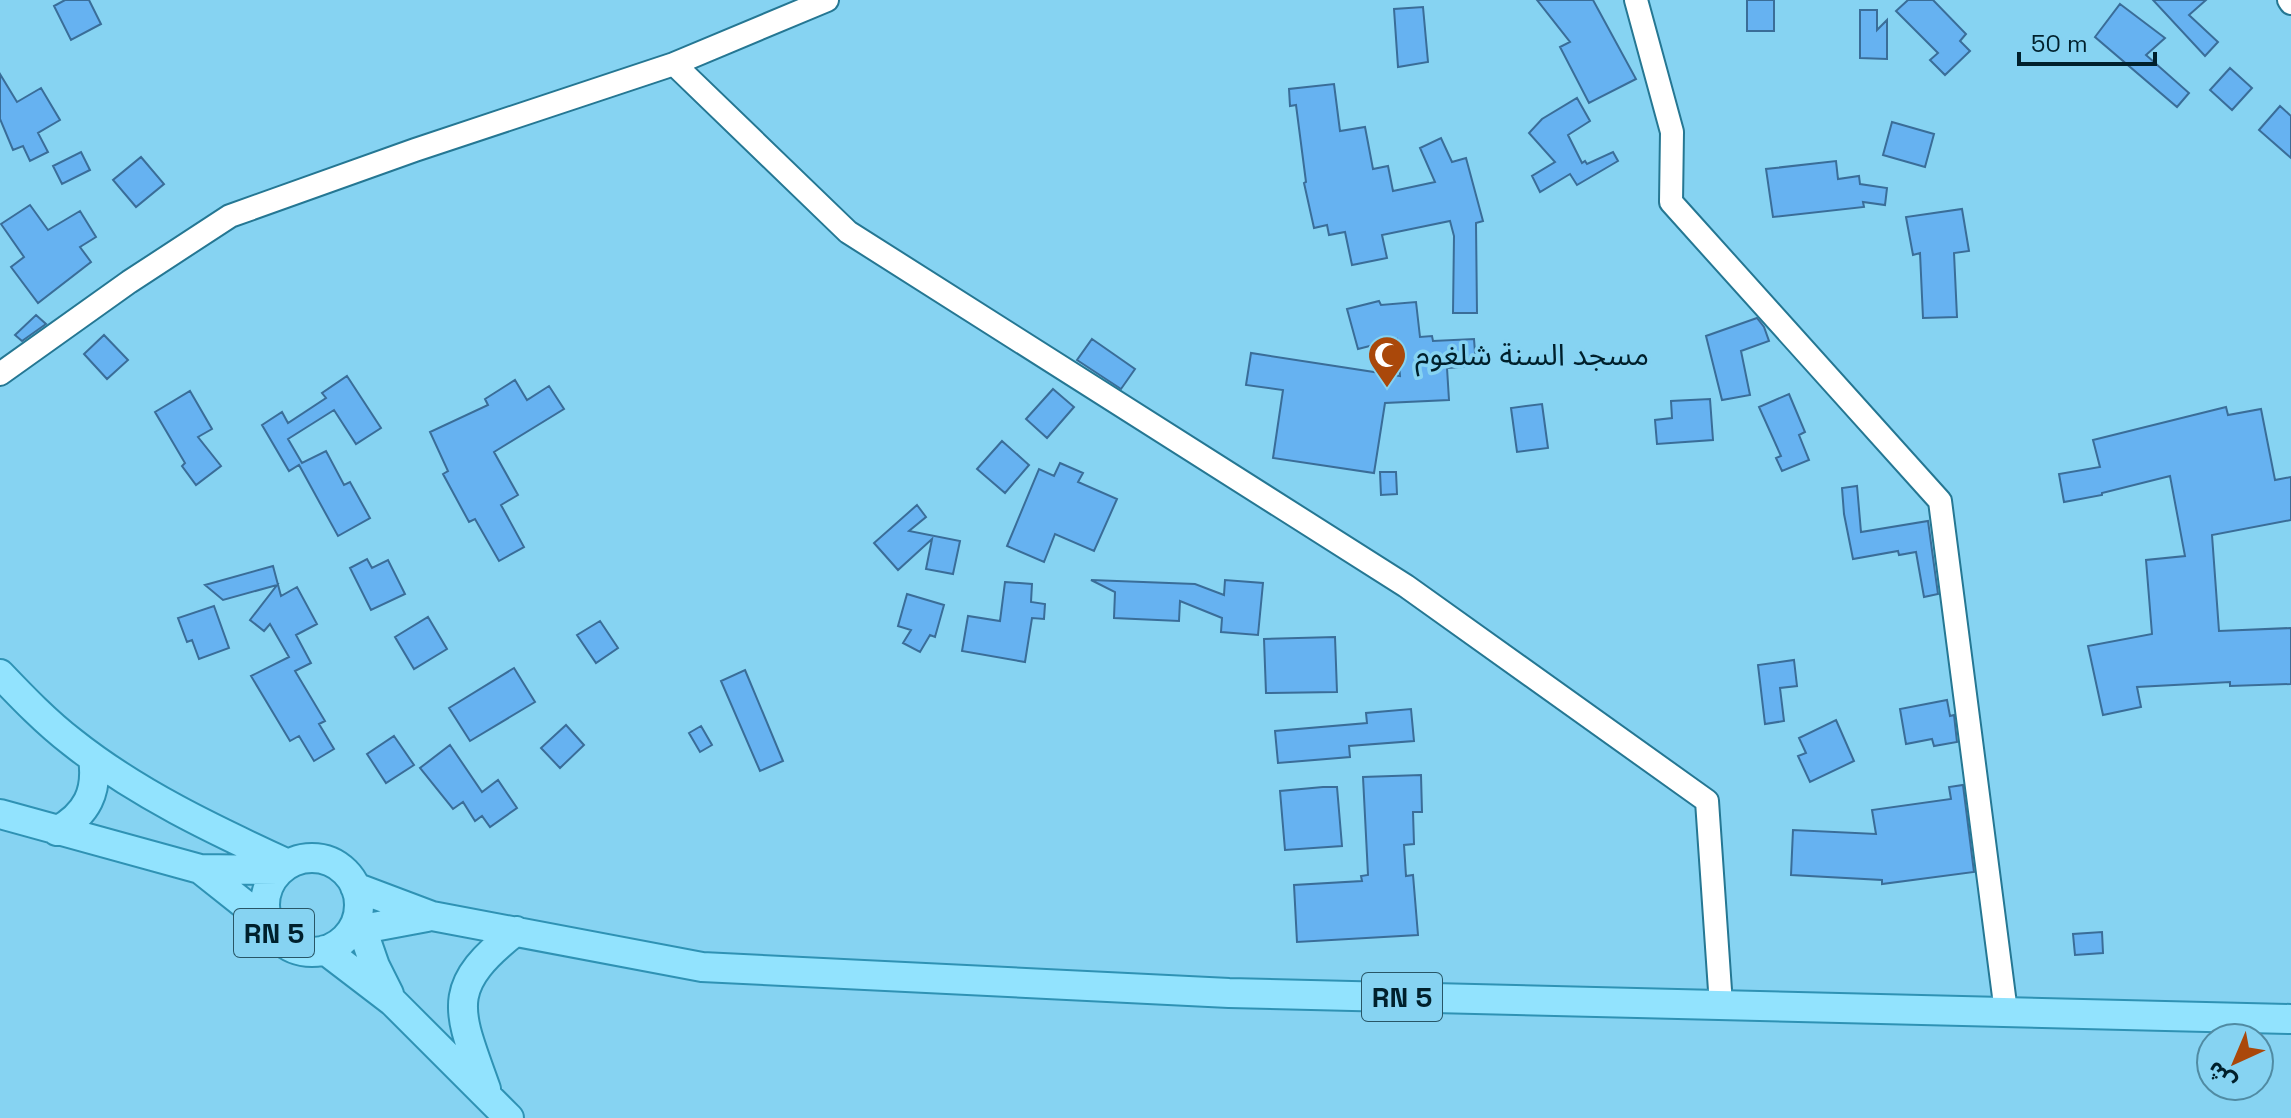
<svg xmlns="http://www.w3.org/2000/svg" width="2291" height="1118" viewBox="0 0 2291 1118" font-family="'Space Grotesk','Noto Sans Arabic',sans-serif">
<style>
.building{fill:#66b2f1;stroke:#3a6d98;stroke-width:2}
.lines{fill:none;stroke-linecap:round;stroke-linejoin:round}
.minor-casing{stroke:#257793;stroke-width:26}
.major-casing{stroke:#2f92b4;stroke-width:32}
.minor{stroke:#fff;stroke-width:22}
.major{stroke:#92e3fe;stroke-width:28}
.labels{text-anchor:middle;stroke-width:7;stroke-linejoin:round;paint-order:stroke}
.shield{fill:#86d3f2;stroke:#285667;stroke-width:2}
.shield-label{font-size:28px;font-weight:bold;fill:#00202c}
.poi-label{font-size:30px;fill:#00202c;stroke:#86d3f2;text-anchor:start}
</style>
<rect width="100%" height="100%" fill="#86d3f2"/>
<path class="building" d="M65,0H89L101,24L71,40L54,6Z
M1537,0H1593L1636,79L1589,103L1560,47L1570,42Z
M1747,0H1774V31H1747Z
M1908,0H1933L1966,34L1960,41L1970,51L1945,75L1930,60L1938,53L1896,11Z
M2153,0H2206L2189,15L2218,42L2205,56Z
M2120,4L2165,38L2146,55L2189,93L2177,107L2095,37Z
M1423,7L1428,62L1398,67L1394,9Z
M1860,10H1877V30L1887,20V59L1860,58Z
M2230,68L2252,88L2232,110L2210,90Z
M0,74L17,102L41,88L60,120L38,133L48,152L30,161L23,146L13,150L0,119Z
M1334,84L1340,131L1365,127L1373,169L1388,166L1393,191L1435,182L1420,148L1441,138L1452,162L1466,158L1483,221L1476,223L1477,313H1453L1454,236L1450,221L1382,235L1387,258L1352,265L1345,232L1329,235L1327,225L1314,228L1304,183L1306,182L1296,105L1290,106L1289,89Z
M1577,98L1590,121L1568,135L1582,163L1585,161L1587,164L1613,152L1618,161L1577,185L1570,174L1540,192L1532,176L1555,162L1529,133L1542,119Z
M2280,106L2291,116V158L2259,130Z
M1892,122L1934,134L1925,167L1883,155Z
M81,152L90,170L62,184L53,166Z
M141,157L164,184L136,207L113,180Z
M1836,161L1838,179L1859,176L1860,184L1887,188L1885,205L1863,202L1864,207L1773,217L1766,169Z
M30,205L48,230L80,211L96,237L80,247L91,262L38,303L11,267L24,257L1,224Z
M1962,209L1969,251L1954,253L1957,317L1923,318L1920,253L1913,255L1906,217Z
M1379,301L1381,305L1416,302L1420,337L1432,336L1433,341L1474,339L1476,366L1447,368L1449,400L1385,403L1374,473L1273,458L1283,390L1246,385L1251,353L1400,376L1397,339L1358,349L1347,309Z
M36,315L46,324L22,341L15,335Z
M1757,318L1764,327L1769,341L1741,351L1750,395L1722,400L1706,336Z
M104,335L128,360L107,379L84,354Z
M1092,339L1135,369L1121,389L1077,360Z
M347,376L381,428L356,444L334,410L288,439L302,463L326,451L344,485L350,482L370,518L338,536L299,465L289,471L262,425L282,412L288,423L326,398L322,393Z
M515,380L527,400L549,386L564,409L494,452L518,495L501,505L524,547L499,561L475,519L469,522L443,474L448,471L430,432L488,405L485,399Z
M1053,389L1074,407L1047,438L1026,419Z
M190,391L212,429L198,437L221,466L196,485L182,466L185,463L155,412Z
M1789,394L1805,432L1799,435L1809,460L1782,471L1776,458L1781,456L1759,407Z
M1710,399L1713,440L1657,444L1655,420L1672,418L1671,401Z
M1542,404L1548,448L1517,452L1511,408Z
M2226,407L2228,415L2261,409L2275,480L2291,477V520L2212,535L2219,631L2291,628V684L2230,686V682L2137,687L2141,707L2103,715L2088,646L2152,634L2146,560L2185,556L2170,476L2102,493V495L2064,502L2059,474L2100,467L2093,440Z
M1002,441L1029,465L1005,493L977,469Z
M1060,463L1083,473L1078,482L1117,499L1094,551L1055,534L1044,562L1007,546L1039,469L1054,476Z
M1380,472H1396L1397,494L1381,495Z
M1857,486L1861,532L1928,521L1938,594L1924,597L1916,552L1899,555L1898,551L1853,559L1844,514L1842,488Z
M917,505L926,517L909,531L960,541L953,574L926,569L932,539L898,570L874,543Z
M367,559L372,568L388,560L405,594L371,610L350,568Z
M273,566L281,596L297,587L317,624L296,635L311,663L295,671L325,721L319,724L334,749L314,761L299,736L290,741L251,676L289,657L270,624L264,631L250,620L277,585L223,600L205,585Z
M1091,580L1195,584L1224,595L1225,580L1263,583L1258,635L1221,632L1222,618L1180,601L1179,621L1114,618L1115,592Z
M1005,582L1032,584L1031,602L1045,604L1044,619L1032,618L1025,662L962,651L968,616L1000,621Z
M907,594L944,605L935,637L930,635L920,652L903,643L911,630L898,626Z
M214,606L229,648L199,659L192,640L187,642L178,618Z
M428,617L447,649L414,669L395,637Z
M600,621L618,648L596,663L577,635Z
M1335,637L1337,692L1266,693L1264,639Z
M1794,660L1797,686L1780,688L1784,721L1765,724L1758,665Z
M514,668L535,702L470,741L449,708Z
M745,670L783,761L760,771L721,681Z
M1947,700L1950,716L1954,715L1957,742L1934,746L1932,739L1906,744L1900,709Z
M1411,709L1414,741L1349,746L1350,757L1278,763L1275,731L1367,723L1366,713Z
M1836,720L1854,761L1810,782L1798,756L1806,753L1799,738Z
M566,725L584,745L560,768L541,748Z
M701,726L712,745L700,752L689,733Z
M394,736L414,765L386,783L367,754Z
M450,745L482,792L498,780L517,808L490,827L482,816L475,821L463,802L453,809L420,768Z
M1421,775L1422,812H1413L1414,844L1404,845L1406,876L1413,875L1418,935L1297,942L1294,885L1362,881L1361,876L1368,875L1363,777Z
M1963,785L1974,872L1882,884V880L1791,875L1793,830L1876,834L1872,810L1951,799L1949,787Z
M1323,787H1337L1342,846L1285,850L1280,791Z
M2102,932L2103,953L2075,955L2073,934Z"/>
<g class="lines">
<defs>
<path id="minor" d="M827,0L674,64L848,232L1406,586L1707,801L1721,1005
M1636,0L1672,132L1671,202L1940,501L2006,1012
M2289,0L2291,3
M0,374L129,282L230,216L415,150L674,64"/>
<path id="major" d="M0,674C23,698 46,722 72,742C136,793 214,830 288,864
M0,814L200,869L279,870
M57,831C87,814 98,792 93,758
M265 905a47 47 0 1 1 94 0a47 47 0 1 1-94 0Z
M200,869L268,923
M355,887L432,916L702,967L1229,993L2291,1019
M358,917L375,966L389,994
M352,931L427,917
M325,950L393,1002L509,1118
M486,1089C458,1010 443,988 516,931"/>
</defs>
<use href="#minor" class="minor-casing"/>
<use href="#major" class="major-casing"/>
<use href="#minor" class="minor"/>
<use href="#major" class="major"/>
</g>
<defs>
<symbol id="mosque-pin" viewBox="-11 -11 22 30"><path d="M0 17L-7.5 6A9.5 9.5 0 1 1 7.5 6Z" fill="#aa480a" stroke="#86d3f2"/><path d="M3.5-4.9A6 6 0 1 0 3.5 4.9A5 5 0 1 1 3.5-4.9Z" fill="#fff"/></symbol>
</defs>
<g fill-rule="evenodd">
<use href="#mosque-pin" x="1365" y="333" width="44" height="60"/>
</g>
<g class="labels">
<g class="shield">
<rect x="234" y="909" width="80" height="48" rx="6"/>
<rect x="1362" y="973" width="80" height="48" rx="6"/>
</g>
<g class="shield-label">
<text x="274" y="943">RN 5</text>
<text x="1402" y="1007">RN 5</text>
</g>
<g class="poi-label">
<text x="1415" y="365">مسجد السنة شلغوم</text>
</g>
</g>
<g transform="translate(2235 1062) rotate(224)"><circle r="38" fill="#86d3f2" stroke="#508ba3" stroke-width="2"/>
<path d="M0-6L14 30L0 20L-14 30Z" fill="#aa480a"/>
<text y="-12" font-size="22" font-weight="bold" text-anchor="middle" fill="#00202c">ش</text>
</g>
<path d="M2019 52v12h136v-12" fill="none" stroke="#00202c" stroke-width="4"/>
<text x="2031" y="52" font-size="24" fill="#00202c" stroke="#86d3f2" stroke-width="6" paint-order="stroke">50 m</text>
</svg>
